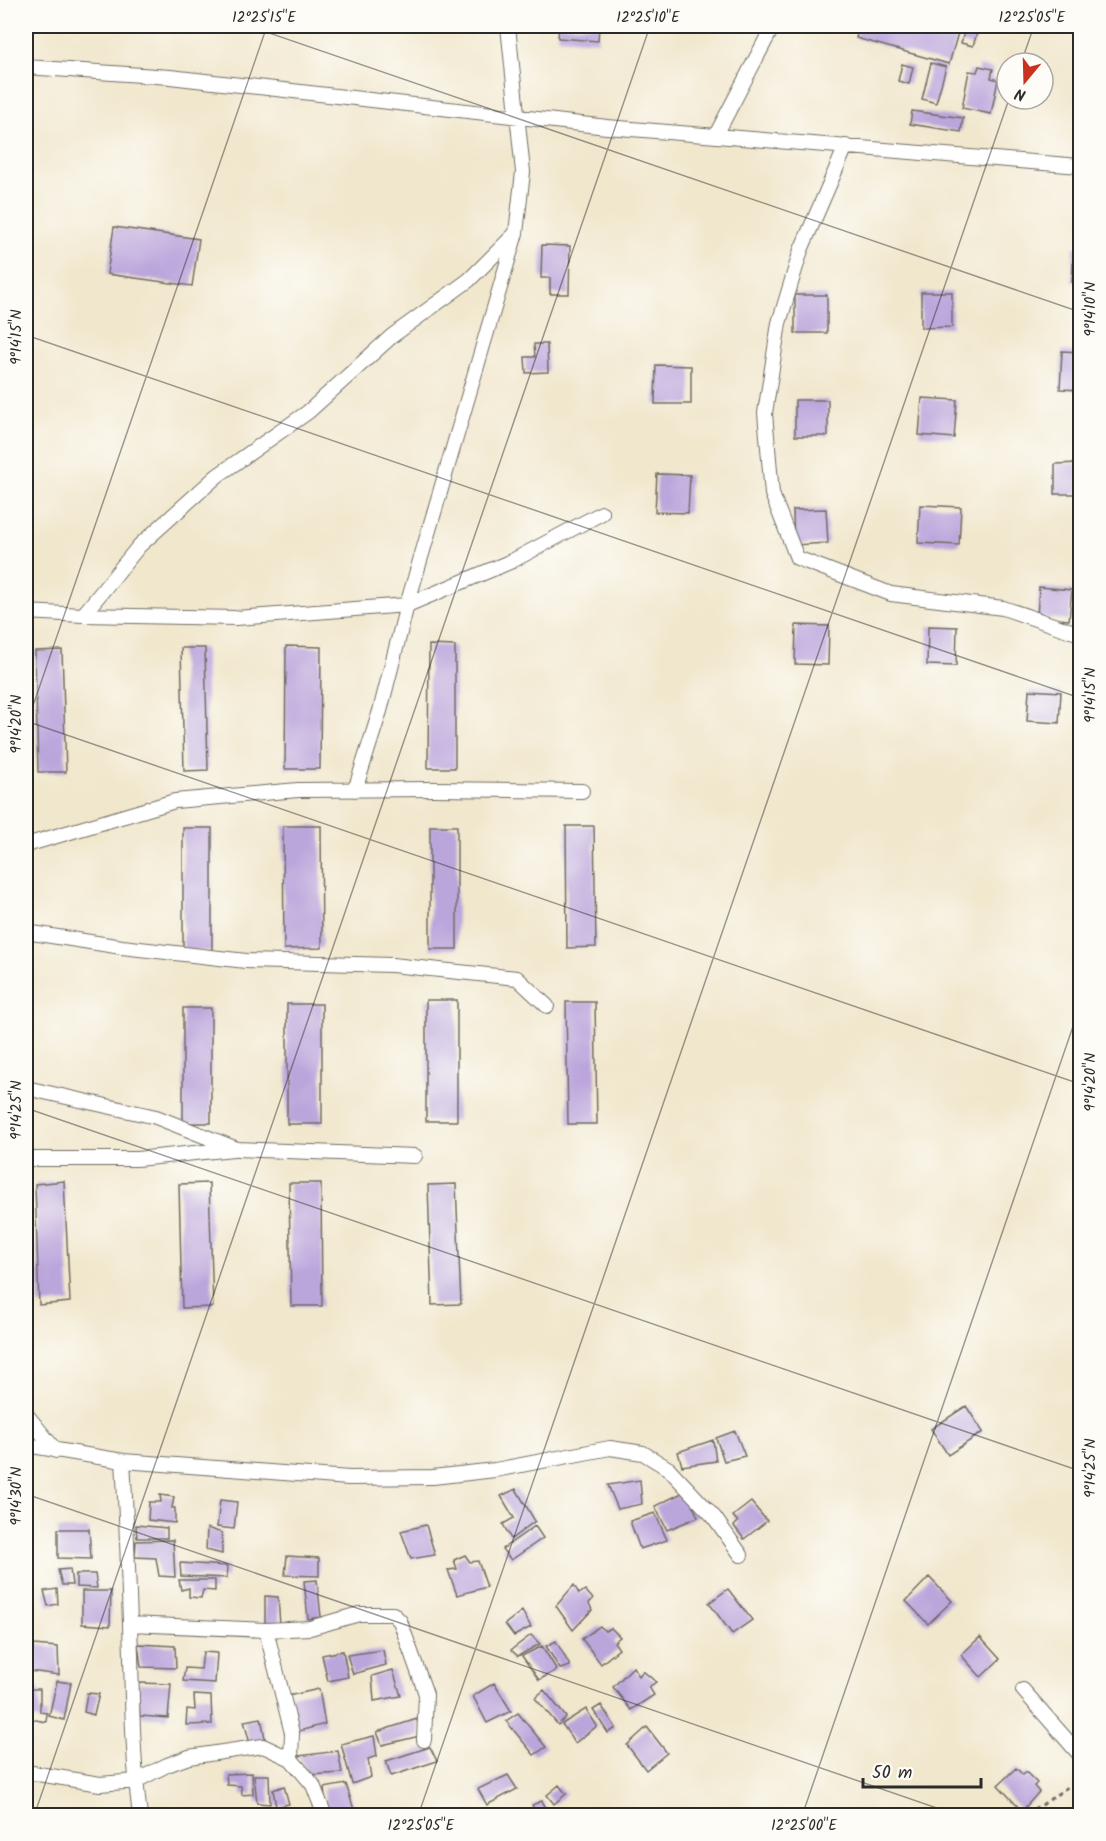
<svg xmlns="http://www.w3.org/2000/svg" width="1106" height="1841" viewBox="0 0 1106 1841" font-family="Kalam,sans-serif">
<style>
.building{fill:#bba6dc}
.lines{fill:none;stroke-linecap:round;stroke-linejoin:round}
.minor-casing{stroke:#706d64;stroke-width:16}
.path{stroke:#706d64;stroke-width:3;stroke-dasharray:4.5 4.5;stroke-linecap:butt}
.minor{stroke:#fff;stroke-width:14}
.ticks{fill:none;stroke:#2b2b2b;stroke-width:1.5;stroke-opacity:0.45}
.neatline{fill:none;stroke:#2b2b2b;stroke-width:2}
.ticks-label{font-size:15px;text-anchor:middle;fill:#2b2b2b}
</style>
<rect width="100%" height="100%" fill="#fdfcf7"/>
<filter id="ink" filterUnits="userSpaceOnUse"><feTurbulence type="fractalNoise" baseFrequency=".0167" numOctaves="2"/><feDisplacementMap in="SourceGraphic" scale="12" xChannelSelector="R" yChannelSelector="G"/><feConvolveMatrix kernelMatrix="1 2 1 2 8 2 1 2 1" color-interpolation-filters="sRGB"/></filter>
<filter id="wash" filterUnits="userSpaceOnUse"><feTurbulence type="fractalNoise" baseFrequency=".008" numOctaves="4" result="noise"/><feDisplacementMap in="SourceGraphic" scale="24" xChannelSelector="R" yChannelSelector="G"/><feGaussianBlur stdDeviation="1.35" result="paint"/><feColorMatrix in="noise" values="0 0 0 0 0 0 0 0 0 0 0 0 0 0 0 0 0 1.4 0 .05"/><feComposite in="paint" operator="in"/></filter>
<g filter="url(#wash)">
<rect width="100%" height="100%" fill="#f1e7cd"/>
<g id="blocks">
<path class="building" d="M559,26H599L598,41L558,38Z
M859,26H960L949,64L856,38Z
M966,26H979L973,46L961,43Z
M931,63L946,67L936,103L922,99Z
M902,64L913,67L909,84L898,81Z
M979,66L993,69L991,78L998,80L991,114L962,108L969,71L977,72Z
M1077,108H1080V126H1075Z
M912,111L963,118L961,132L910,124Z
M114,227L199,239L192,286L107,274Z
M542,245L570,246L569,294H550V278H541Z
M1074,247H1080V283L1072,282Z
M921,292H952V327L921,328Z
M795,295H827V333H795Z
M534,344H547L548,372L526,373L525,357H535Z
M1062,351L1080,352V390L1060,389Z
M656,365L691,366V404H655Z
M922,398L957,400L954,438L919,435Z
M795,400H828V436H795Z
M1080,463V494H1055V464Z
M657,474L690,475L688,513L655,512Z
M920,505L961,507L959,545L918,543Z
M826,509L828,543L794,545L793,510Z
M1039,587L1072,590L1069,620L1037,617Z
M796,625L829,626L828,665L795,664Z
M928,626L957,627L956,666L927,665Z
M429,645L455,646V768H428Z
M286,646L321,647L320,769H285Z
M181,648H205L208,770L184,771Z
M62,650L66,772H38L35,651Z
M1029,690L1061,692L1059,723L1027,721Z
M283,826H321L322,948L284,949Z
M430,826H457V949H430Z
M566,826H594L596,947L567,948Z
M183,828H212V951H183Z
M426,1000H457V1121H426Z
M566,1002H595L597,1124H568Z
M287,1004H322V1124H287Z
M183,1008H211V1123H183Z
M64,1181L70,1302L39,1305L35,1184Z
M209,1183L213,1307L182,1308L179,1184Z
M289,1183H321L322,1306H291Z
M456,1184L461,1304L432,1305L428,1185Z
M966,1406L983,1432L948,1455L931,1429Z
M735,1431L745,1456L724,1461L716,1438Z
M713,1440L716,1461L682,1466L678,1452Z
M640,1480L642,1504L618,1509L608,1485Z
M516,1489L535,1521L511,1539L503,1524L514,1518L501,1496Z
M686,1491L698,1517L667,1530L655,1506Z
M160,1495L174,1497L172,1508H175V1523L148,1520L149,1502H161Z
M220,1500L237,1502L234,1529L217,1527Z
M751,1502L767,1521L744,1539L734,1526L738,1522L733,1516Z
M655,1513L667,1540L640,1549L630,1521Z
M136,1525L167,1528V1538H137Z
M426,1525L435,1555L411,1559L401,1531Z
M535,1526L543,1538L511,1560L502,1549Z
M207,1528L222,1533V1554L206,1550Z
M58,1529H89L91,1559L58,1558Z
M173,1540L175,1577L159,1576L156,1558L135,1557L136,1541Z
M465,1555L470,1562L478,1561L487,1587L457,1595L448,1570L457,1569L454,1560Z
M287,1556L319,1558V1576L285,1575Z
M180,1563L228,1566L227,1578L181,1576Z
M70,1569L72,1585H62L58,1570Z
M76,1574H95L97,1588L76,1587Z
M929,1577L952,1601L928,1624L906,1601Z
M179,1580H215V1591L203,1590L201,1598L189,1597V1588L181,1590Z
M317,1580L321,1617L308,1619L304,1581Z
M574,1585L579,1594L585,1590L593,1599L589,1603L592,1610L573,1630L556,1606Z
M57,1589L58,1604L48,1606L44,1591Z
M728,1589L752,1620L732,1634L709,1603Z
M82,1591H111L110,1626L82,1624Z
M265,1596L278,1597L280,1625L265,1624Z
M522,1611L531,1627L514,1636L505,1624Z
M600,1626L605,1631L611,1628L620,1637L614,1642L619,1649L601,1664L582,1639Z
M531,1635L540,1644L518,1656L511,1650Z
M980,1637L1000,1659L981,1677L961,1655Z
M556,1641L570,1666L560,1669L546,1646Z
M138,1644L175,1646L176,1668L141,1667Z
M33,1645L58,1647L59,1675L30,1671Z
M542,1646L557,1670L539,1680L522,1656Z
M383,1650L386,1665L353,1674L347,1655Z
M343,1651L348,1677L328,1681L322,1655Z
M203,1652L217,1653L215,1683L183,1681L185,1668L201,1669Z
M633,1667L639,1676L643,1671L656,1682L649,1687L654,1695L631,1710L613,1687Z
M393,1670L401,1696L374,1701L372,1676Z
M57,1681L71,1683L64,1720L49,1716Z
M138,1683L171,1684L168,1718L140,1716Z
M494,1683L511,1711L487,1723L473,1696Z
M29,1689H40V1712L47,1713L46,1722L26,1718Z
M319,1689L325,1724L292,1733L283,1697Z
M544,1690L566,1717L558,1725L535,1698Z
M87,1693L99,1694L94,1715L84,1712Z
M194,1695L211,1696L212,1724L186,1725L187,1709L195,1710Z
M601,1705L616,1728L608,1733L593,1710Z
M586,1709L597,1726L575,1743L562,1724Z
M518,1713L546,1747L534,1755L506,1721Z
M261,1718L266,1743L250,1744L244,1721Z
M417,1719L420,1736L382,1745L377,1732Z
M647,1727L667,1753L646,1770L627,1745Z
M374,1736L377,1756L368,1759L371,1777L352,1784L341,1744Z
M430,1747L437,1761L391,1776L386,1761Z
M338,1751L342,1773L309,1775L298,1756Z
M1016,1768L1023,1775L1026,1772L1037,1783L1034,1786L1039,1792L1022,1811L998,1785Z
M252,1773L253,1794L242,1795L241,1786L227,1785L226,1774Z
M254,1775H269L270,1804L257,1803Z
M508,1775L517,1789L487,1805L478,1789Z
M346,1784L356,1816H327L324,1788Z
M559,1785L566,1794L554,1804L547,1795Z
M284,1786L289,1804L276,1807L273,1790Z
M542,1801L551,1816H539L532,1805Z"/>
</g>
</g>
<g filter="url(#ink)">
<use href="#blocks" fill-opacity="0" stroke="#706d64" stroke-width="1.5"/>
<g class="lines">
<defs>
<path id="minor" d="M26,67L170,77L607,127L1080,166
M716,135L773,26
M846,146L801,250L779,323L765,413L772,494L797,558L891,594L1003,608L1080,634
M26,612L83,615L236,618L407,605L512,561L602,513
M83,615L139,546L217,476L308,412L392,336L469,280L514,235
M355,790L380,711L407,605L516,233L523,172L508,26
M26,845L175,801L298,790L434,789L582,791
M26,932L122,947L246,961L392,965L517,978L547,1006
M26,1088L156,1117L237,1149L415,1156
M26,1159H137L233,1149
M26,1414L56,1451
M26,1445L123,1461L349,1478L433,1477L495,1470L610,1448L643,1453L669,1469L714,1517L741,1555
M123,1461C127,1526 129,1590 131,1655C132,1708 133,1762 140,1816
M130,1624L266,1630L310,1628L359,1614H393L400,1621L426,1694L424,1740
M266,1630L292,1733L291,1759
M1023,1690L1080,1755
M26,1772L100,1784L136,1781L167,1765L189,1757L263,1746L291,1759L313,1785L325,1816"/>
</defs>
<use href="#minor" class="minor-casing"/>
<path class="path" d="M1017,1816L1042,1805L1080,1778"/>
<use href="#minor" class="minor"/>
</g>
</g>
<path class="ticks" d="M249,26L1080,312M1021,63L1034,26M26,335L1080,698M26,721L1080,1084M26,726L267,26M26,1108L1080,1471M26,1494L960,1816M34,1816L650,26M418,1816L1009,99M802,1816L1080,1006"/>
<rect width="1106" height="1841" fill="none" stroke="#fdfcf7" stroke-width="66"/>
<g transform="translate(1025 81) rotate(199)"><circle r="28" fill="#fdfcf7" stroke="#a9a8a5" stroke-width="1.5"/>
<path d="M0-4.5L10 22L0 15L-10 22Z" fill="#c8321e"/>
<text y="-9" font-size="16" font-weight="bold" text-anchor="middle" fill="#2b2b2b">N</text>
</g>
<path d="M863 1778v9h118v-9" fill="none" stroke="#2b2b2b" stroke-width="3"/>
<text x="872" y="1778" font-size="18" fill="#2b2b2b" stroke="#fdfcf7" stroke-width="4.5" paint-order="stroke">50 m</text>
<rect x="33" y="33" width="1040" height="1775" class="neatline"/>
<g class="ticks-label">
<text x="264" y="22">12°25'15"E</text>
<text x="648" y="22">12°25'10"E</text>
<text x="1032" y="22">12°25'05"E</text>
<text transform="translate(1090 309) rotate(-90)" y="5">9°14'10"N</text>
<text transform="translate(16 337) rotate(-90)" y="5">9°14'15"N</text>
<text transform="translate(1090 695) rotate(-90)" y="5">9°14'15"N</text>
<text transform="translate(16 724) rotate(-90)" y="5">9°14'20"N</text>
<text transform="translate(1090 1082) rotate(-90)" y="5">9°14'20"N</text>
<text transform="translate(16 1110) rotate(-90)" y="5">9°14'25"N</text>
<text transform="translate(1090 1468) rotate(-90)" y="5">9°14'25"N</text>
<text transform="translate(16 1496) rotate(-90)" y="5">9°14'30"N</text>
<text x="421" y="1830">12°25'05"E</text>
<text x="804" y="1830">12°25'00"E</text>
</g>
</svg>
